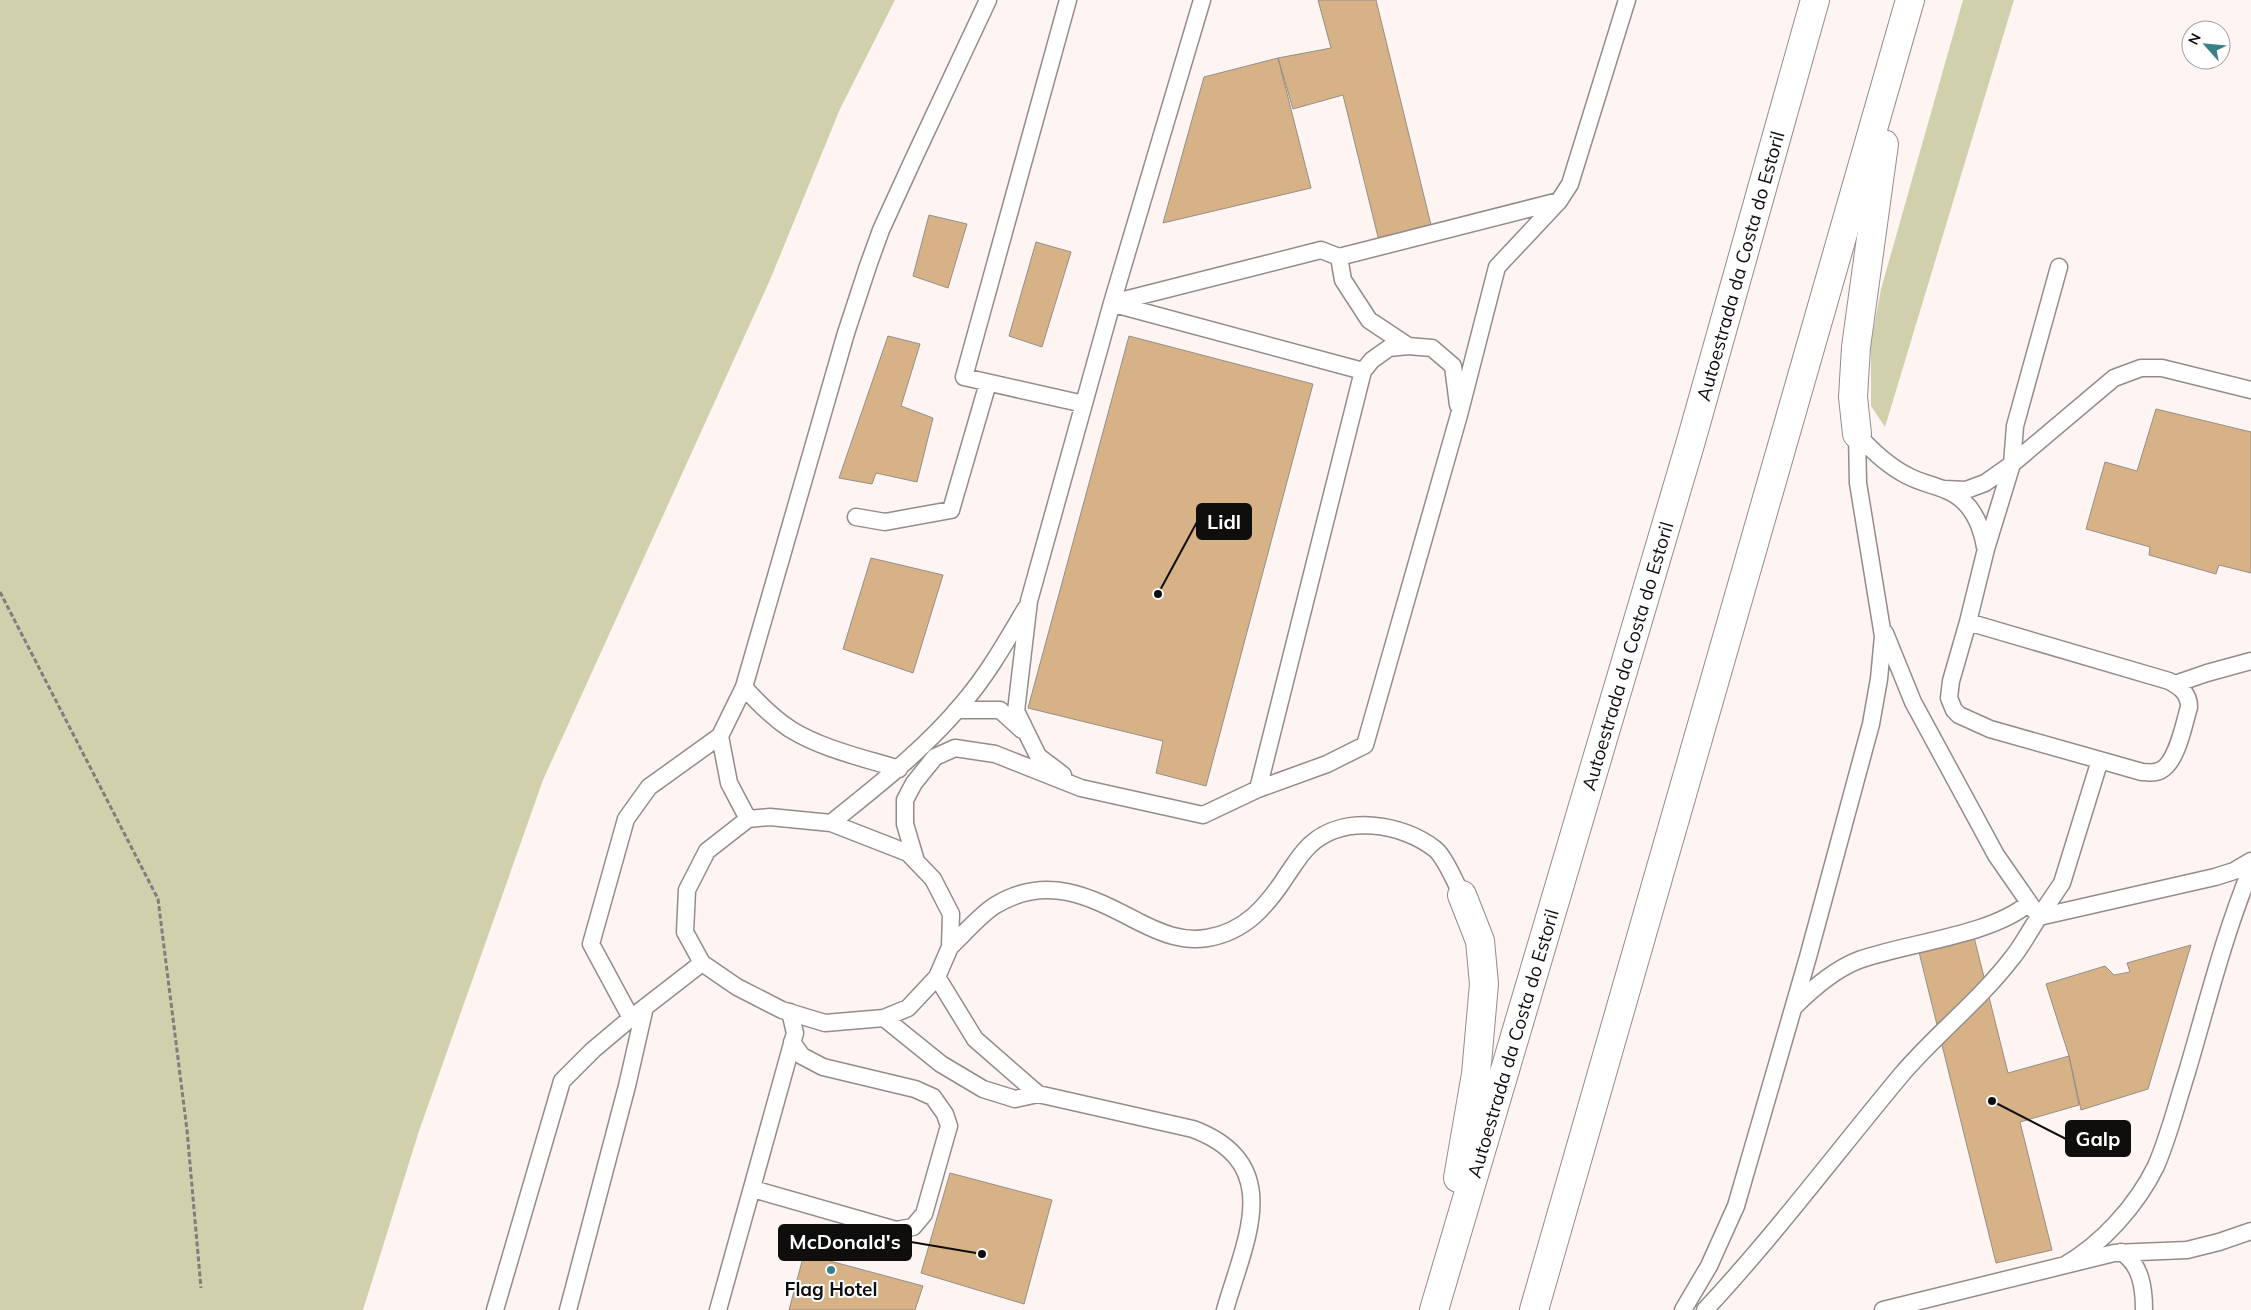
<svg xmlns="http://www.w3.org/2000/svg" width="2251" height="1310" viewBox="0 0 2251 1310" font-family="Mulish,sans-serif">
<style>
.green{fill:#d1d0ad}
.building{fill:#d6b286;stroke:#948f89}
.lines{fill:none;stroke-linecap:round;stroke-linejoin:round}
.lane-casing{stroke:#948c8a;stroke-width:19}
.highway-casing{stroke:#948c8a;stroke-width:30}
.path{stroke:#827c7a;stroke-width:3;stroke-dasharray:5 2.5;stroke-linecap:butt}
.lane{stroke:#fff;stroke-width:16}
.highway{stroke:#fff;stroke-width:28}
.poi-dot{fill:#398089;stroke:#fff;stroke-width:2}
.labels{text-anchor:middle;stroke-width:4;stroke-linejoin:round;paint-order:stroke}
.street-label{font-size:19px;fill:#100e0d;stroke:#fff}
.poi-label{font-size:19px;font-weight:bold;fill:#100e0d;stroke:#fff}
.leader{fill:none;stroke:#100e0d;stroke-width:2}
.callout-dot{fill:#100e0d;stroke:#fff;stroke-width:2}
.callout{fill:#100e0d;stroke:#100e0d;stroke-width:2}
.callout-label{font-size:20px;text-anchor:middle;font-weight:bold;fill:#fff}
</style>
<rect width="100%" height="100%" fill="#fef5f2"/>
<path class="green" d="M0,0H895L840,109L770,280L543,780L419,1131L363,1310H0Z
M1963,0H2014L1885,427L1871,406V343L1881,289Z"/>
<path class="building" d="M1318,0H1376L1432,229L1379,241L1343,95L1293,109L1278,58L1331,48Z
M1278,58L1311,188L1163,223L1204,77Z
M929,215L967,224L948,288L913,276Z
M1036,242L1071,252L1042,347L1009,336Z
M888,336L920,344L901,406L933,418L917,482L876,473L872,484L839,478Z
M1129,336L1313,384L1206,786L1156,773L1163,741L1028,708Z
M2156,409L2251,432V573L2219,565L2216,574L2149,555L2150,547L2086,529L2105,462L2137,471Z
M871,558L943,575L913,673L843,649Z
M1972,929L2008,1073L2069,1056L2079,1105L2020,1122L2052,1250L1996,1263L1917,944Z
M2191,945L2148,1089L2081,1110L2069,1056L2046,984L2105,966L2114,975L2130,972L2127,963Z
M950,1173L1052,1200L1024,1304L921,1273Z
M804,1254L923,1286L915,1310H789Z"/>
<g class="lines">
<defs>
<path id="lane" d="M1068,0L964,377L1084,404
M1339,257L1343,280L1369,320L1408,346
M1112,303L1321,250L1339,257L1559,201
M1114,304L1363,371
M1857,434C1872,451 1888,466 1908,476C1921,483 1935,485 1948,491C1971,501 1981,524 1985,547
M1944,489L1966,490L1985,483L2012,464L2114,378L2141,368H2162L2251,390
M856,517L885,522L951,510L988,383
M1968,622L2169,681C2180,687 2189,693 2189,707C2184,724 2177,762 2161,770C2155,774 2148,772 2142,772L1990,729L1959,715L1954,710L1949,698L1951,681Z
M1968,622L1986,549L2012,464L2015,426L2059,267
M1885,633L1913,702L1996,855L2039,917L2062,883L2100,760
M2175,684L2207,673L2251,661
M744,687C758,703 772,717 790,729C822,749 864,758 899,769
M957,710H1000L1022,730
M1063,775L1038,756L1016,711L1029,601L1112,303L1202,0
M1258,789L1363,371L1372,360L1389,348L1408,346L1432,348L1453,366L1458,405
M770,817L831,823L908,853L933,879L951,914L950,947L937,977L908,1008L884,1018L825,1023L782,1010L737,987L702,963L685,932L687,890L707,851L748,819Z
M748,819L729,783L720,736L744,687L846,333L868,266L881,230L913,160L988,0
M831,823C877,786 925,749 963,703C988,674 1007,640 1026,608
M916,861L905,824V800L914,783L935,757L955,748L995,754L1081,788L1203,815L1258,789L1327,764L1365,745L1459,415L1497,267L1559,201L1570,184L1627,0
M950,947C964,934 978,917 994,906C1047,873 1091,897 1139,922C1161,933 1182,942 1207,938C1245,932 1267,906 1287,875C1294,865 1301,853 1310,845C1343,814 1402,823 1435,849C1445,857 1456,884 1462,895
M937,977L975,1039L1038,1094
M1794,1007C1813,988 1835,969 1859,960C1909,942 1990,936 2029,903
M631,1018L591,944L626,819L649,787L720,736
M884,1018L941,1064L983,1089L1015,1099L1038,1094L1193,1129C1286,1164 1245,1240 1225,1310
M753,1189L896,1230L913,1227L924,1214L949,1126L945,1114L933,1097L915,1089L823,1067L802,1056L792,1042
M2121,1252C2141,1264 2144,1288 2144,1310
M2065,1265C2102,1244 2137,1205 2156,1166C2169,1136 2177,1103 2187,1072C2207,1004 2224,935 2251,869
M495,1310L562,1081L593,1050L631,1018L702,963
M568,1310L627,1086L645,1007
M718,1310L795,1033L790,1012
M1683,1310L1709,1266L1736,1206L1808,957L1871,724L1879,679L1883,636L1858,483L1857,434
M1705,1310C1775,1235 1836,1153 1902,1074C1937,1033 1979,1001 2012,958C2022,946 2030,930 2039,917L2215,877L2234,871L2251,861
M1883,1310L2114,1253L2187,1250L2219,1242L2251,1231"/>
<g id="highway">
<path d="M1857,434L1853,397L1856,347L1884,144"/>
<path d="M1458,1178L1476,1074L1484,984L1480,941L1462,895"/>
<path id="s1" d="M1434,1310L1691,441L1815,0"/>
<path d="M1534,1310L1910,0"/>
</g>
</defs>
<use href="#lane" class="lane-casing"/>
<use href="#highway" class="highway-casing"/>
<path class="path" d="M0,592L158,899L187,1130L201,1288"/>
<use href="#lane" class="lane"/>
<use href="#highway" class="highway"/>
</g>
<circle class="poi-dot" cx="831" cy="1270" r="5"/>
<g class="labels">
<g class="street-label">
<text dy="7" stroke="none"><textPath href="#s1" startOffset="1088">Autoestrada da Costa do Estoril</textPath></text>
<text dy="7" stroke="none"><textPath href="#s1" startOffset="682">Autoestrada da Costa do Estoril</textPath></text>
<text dy="7" stroke="none"><textPath href="#s1" startOffset="278">Autoestrada da Costa do Estoril</textPath></text>
</g>
<g class="poi-label">
<text x="831" y="1296">Flag Hotel</text>
</g>
</g>
<path class="leader" d="M1158 594L1197 522M1992 1101L2066 1139M982 1254L911 1242"/>
<g class="callout-dot">
<circle cx="1158" cy="594" r="5"/>
<circle cx="1992" cy="1101" r="5"/>
<circle cx="982" cy="1254" r="5"/>
</g>
<g class="callout">
<rect x="1197" y="504" width="54" height="35" rx="5"/>
<rect x="2066" y="1121" width="64" height="35" rx="5"/>
<rect x="779" y="1225" width="132" height="35" rx="5"/>
</g>
<g class="callout-label">
<text x="1224" y="529">Lidl</text>
<text x="2098" y="1146">Galp</text>
<text x="845" y="1249">McDonald's</text>
</g>
<g transform="translate(2206 45) rotate(297)"><circle r="24" fill="#ffffff" stroke="#9f9f9e"/>
<path d="M0-4L9 19L0 12L-9 19Z" fill="#398089"/>
<text y="-8" font-size="14" font-weight="bold" text-anchor="middle" fill="#100e0d">N</text>
</g>
</svg>
